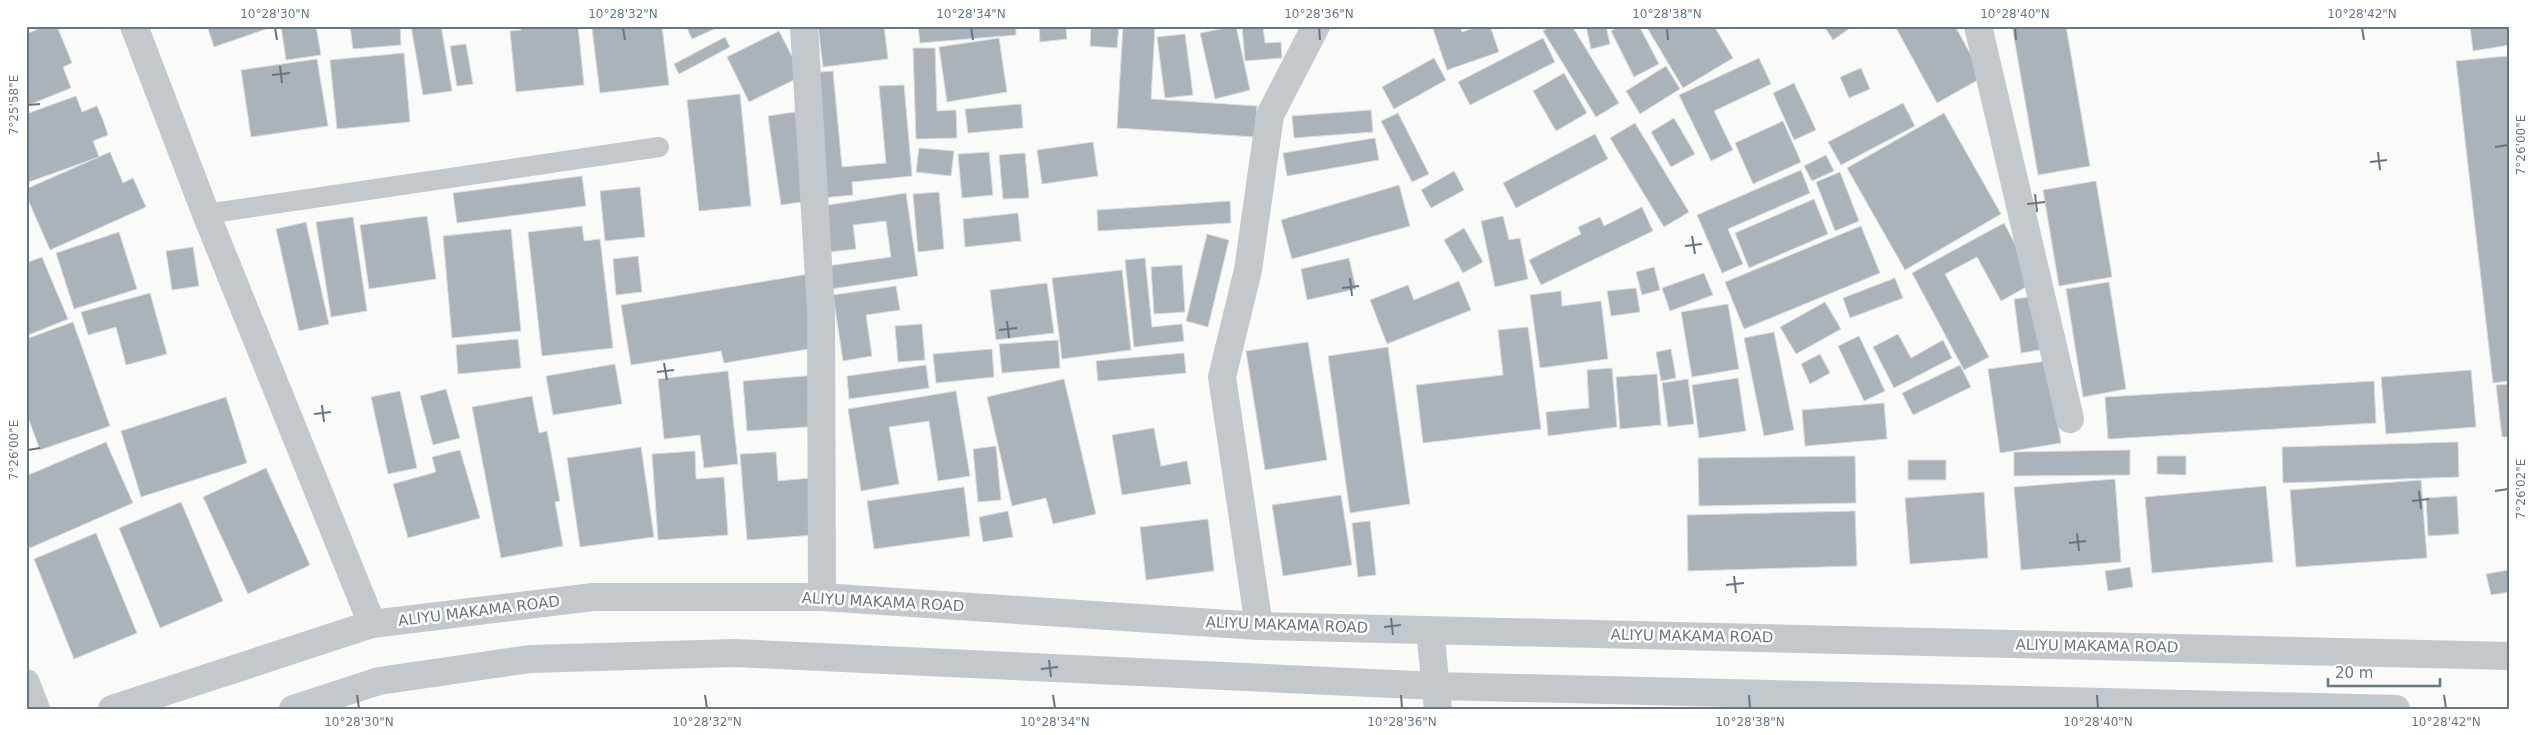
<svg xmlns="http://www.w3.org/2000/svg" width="2535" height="735" viewBox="0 0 2535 735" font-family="'DejaVu Sans',sans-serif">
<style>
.building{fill:#aab3b9;stroke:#dcdcda}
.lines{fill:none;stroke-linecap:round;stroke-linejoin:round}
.service{stroke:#c3c8cc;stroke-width:20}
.minor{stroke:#c3c8cc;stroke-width:28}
.tertiary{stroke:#c3c8cc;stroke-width:28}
.ticks{fill:none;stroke:#657683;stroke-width:2}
.labels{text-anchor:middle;stroke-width:5;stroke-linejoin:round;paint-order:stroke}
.street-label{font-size:15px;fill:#657683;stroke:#fff}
.neatline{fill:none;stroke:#657683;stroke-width:2}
.ticks-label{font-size:12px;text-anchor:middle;fill:#657683}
</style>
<rect width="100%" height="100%" fill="#fafaf8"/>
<path class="building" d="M45,26H57L72,63L63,67L71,88L26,106V34Z
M207,26H268L269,28L214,47Z
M281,26H316L321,55L286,60Z
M350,26H400L401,45L353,49Z
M411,26H441L452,91L423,95Z
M521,26H578L584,85L516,92L510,31L521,30Z
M614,26H662L669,85L600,93L592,29Z
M686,26H721L692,39Z
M818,26H884L888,59L823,67Z
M918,26H1016V35L920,43Z
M1039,26H1066L1067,39L1040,42Z
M1091,26H1119L1117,48L1090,46Z
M1123,26H1155L1151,99L1257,106L1255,137L1117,128Z
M1236,26L1250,90L1215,99L1200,33Z
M1242,26H1263L1265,43L1281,42L1282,58L1245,61Z
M1432,26H1460L1462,32L1480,26H1490L1499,52L1447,70Z
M1551,26H1572L1619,103L1596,117L1543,31Z
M1586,26H1606L1610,44L1591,49Z
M1621,26H1639L1659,64L1634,77L1611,31Z
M1646,26H1714L1733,58L1683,88Z
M1824,26H1853L1833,40Z
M1895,26H1955L1983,77L1937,103Z
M2012,26H2066L2090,166L2038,175Z
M2470,26H2509V45L2473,51Z
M779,31L802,76L749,102L727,57Z
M1185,34L1193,95L1165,98L1157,37Z
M725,37L730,47L679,74L674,64Z
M999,38L1007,92L947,102L939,47Z
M1543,38L1555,62L1470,105L1458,82Z
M466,44L473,84L457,86L450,46Z
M913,48H935L937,111L956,110L957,138L916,139Z
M404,53L410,122L337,129L330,60Z
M2507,56L2509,75V381L2493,383L2456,61Z
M1434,58L1446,80L1394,109L1382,87Z
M1759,58L1771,84L1714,111L1733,150L1711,161L1679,95Z
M317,59L328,126L251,137L241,70Z
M1666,66L1680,89L1640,114L1626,91Z
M1861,68L1870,89L1849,98L1840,77Z
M833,71L842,167L886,163L879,86L904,85L912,176L852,182L853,195L821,198L809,73Z
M1564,73L1587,113L1556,131L1533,91Z
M1794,83L1816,130L1794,140L1773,93Z
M740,94L751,206L699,211L687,100Z
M76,96L82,112L97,106L103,120L108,135L93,141L99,157L26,183V114Z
M1903,103L1915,126L1841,165L1828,142Z
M1021,104L1023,128L968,133L965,109Z
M1371,110L1373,132L1294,138L1292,116Z
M795,112L808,201L781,205L768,116Z
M1398,113L1429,174L1412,182L1381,121Z
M1944,113L2001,214L1905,270L1847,168Z
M1674,118L1695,154L1671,167L1651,132Z
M1783,121L1801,162L1753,184L1735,143Z
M1635,123L1689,212L1664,227L1610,138Z
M1595,134L1608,159L1516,208L1503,183Z
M1375,138L1379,160L1287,176L1283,153Z
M1093,142L1098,176L1042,184L1037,150Z
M919,148L954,151L951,176L916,172Z
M110,152L123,183L133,178L146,207L50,250L26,195V189Z
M989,152L993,195L962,198L958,154Z
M1025,153L1029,198L1003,199L999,155Z
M1826,155L1834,171L1812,181L1804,166Z
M1801,170L1810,193L1728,229L1743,264L1722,273L1697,215Z
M1454,171L1464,190L1431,208L1421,190Z
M1840,172L1859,221L1835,231L1816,182Z
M582,176L586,206L457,223L453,193Z
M2096,181L2112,277L2059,286L2043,190Z
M1399,185L1410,226L1292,259L1281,220Z
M640,187L645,237L605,241L600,191Z
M939,192L944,249L918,252L913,194Z
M906,193L918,276L831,289L827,266L891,257L886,221L853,225L856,249L829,252L822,206Z
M1814,199L1828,234L1749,268L1735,233Z
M1230,201L1231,223L1098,231L1097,210Z
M1642,207L1653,231L1541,285L1529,260L1581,234L1578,227L1600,217L1604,226Z
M1018,213L1021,241L965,247L963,219Z
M427,216L436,279L369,289L360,225Z
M1503,216L1509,240L1520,238L1528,279L1495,287L1481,221Z
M353,217L367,311L331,317L316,222Z
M306,222L329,324L299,331L276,229Z
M2004,223L2035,282L2001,301L1977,257L1945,274L1989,357L1964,370L1912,273Z
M582,226L584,241L600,239L613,348L542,356L528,232Z
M1861,226L1880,273L1744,329L1725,282Z
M1464,228L1483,262L1463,273L1444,240Z
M511,229L521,331L452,338L443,236Z
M119,232L137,289L74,309L56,253Z
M1207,234L1229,240L1208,327L1186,321Z
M193,247L199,286L172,290L166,251Z
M638,256L642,292L616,295L613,259Z
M42,257L68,319L26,336V263Z
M1145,258L1152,327L1182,324L1184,341L1134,347L1125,260Z
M1349,258L1356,289L1307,300L1301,269Z
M1182,265L1185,312L1154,314L1151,267Z
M1654,267L1660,290L1642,295L1636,272Z
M1122,270L1131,350L1062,359L1052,278Z
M1704,273L1713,295L1670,311L1662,288Z
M809,274L821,347L724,363L721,351L631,365L621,305Z
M1895,278L1903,298L1850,318L1843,298Z
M1459,281L1471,310L1387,344L1370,300L1408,285L1414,300Z
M2109,282L2126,389L2083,397L2066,289Z
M1047,283L1054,333L996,340L990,290Z
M896,286L900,310L866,315L872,356L843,361L833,295Z
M1636,288L1640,312L1611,316L1607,291Z
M1561,291L1562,306L1601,301L1608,359L1540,368L1530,295Z
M150,293L167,354L126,365L116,327L88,335L81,312Z
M2038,296L2045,349L2021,353L2014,299Z
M1825,302L1841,329L1796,354L1780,327Z
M1728,304L1739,369L1692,377L1681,312Z
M73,322L110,426L40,450L26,412V339Z
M922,324L925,360L898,362L895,326Z
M1528,327L1541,429L1423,443L1416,385L1503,375L1498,330Z
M1774,332L1794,430L1764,436L1744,338Z
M1898,334L1911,358L1943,340L1952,358L1894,388L1873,347Z
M1859,336L1885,391L1864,401L1838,346Z
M518,339L521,368L458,374L456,345Z
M1058,340L1060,368L1002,373L999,344Z
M1308,342L1327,460L1265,470L1246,351Z
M1388,347L1410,504L1350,513L1328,356Z
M992,349L994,377L936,383L933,354Z
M1671,349L1676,378L1661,381L1656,352Z
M1184,353L1186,373L1098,381L1096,361Z
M1820,354L1830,373L1810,384L1801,364Z
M2048,361L2061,443L2000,453L1988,369Z
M615,364L622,404L553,415L546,376Z
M926,365L929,388L849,399L847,376Z
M1960,365L1971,387L1913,415L1902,393Z
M1612,368L1617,427L1548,436L1546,412L1589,408L1587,370Z
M2471,370L2476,427L2386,434L2381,377Z
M728,371L738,464L704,468L700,435L664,439L658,379Z
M1657,374L1661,425L1620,429L1616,377Z
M818,375L822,426L747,431L743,381Z
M1738,378L1746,431L1699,438L1692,385Z
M1064,379L1096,514L1053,524L1046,498L1012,506L987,397Z
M1688,379L1694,424L1668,427L1662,383Z
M2374,381L2376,423L2108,439L2105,397Z
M2509,384V437H2502L2496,385Z
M446,389L460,438L433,445L420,396Z
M400,391L417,468L388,474L371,397Z
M956,391L970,476L938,481L929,421L889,427L899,484L861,491L848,409Z
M532,396L539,433L547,431L560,501L555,502L563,546L501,558L472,407Z
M226,397L247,463L141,497L121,431Z
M1884,403L1887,439L1805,446L1802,410Z
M1154,428L1161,466L1187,461L1191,484L1122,495L1112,435Z
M106,442L133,503L30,548L26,540V476Z
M2458,442L2459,477L2283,483L2282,447Z
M996,446L1001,500L978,502L973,449Z
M641,447L654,537L580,547L567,458Z
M460,450L480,518L408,538L393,484L436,472L432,457Z
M2130,450V475L2014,476V452Z
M695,451L696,479L724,477L728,535L658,540L652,454Z
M776,452L778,481L811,478L815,535L747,540L740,454Z
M1855,456L1856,503L1699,506L1698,458Z
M2157,456H2186V475L2157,474Z
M1908,460H1946V480H1908Z
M266,468L310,565L248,594L203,497Z
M2115,479L2121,562L2021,570L2014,487Z
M2421,480L2427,558L2296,567L2290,490Z
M2266,486L2273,562L2152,573L2145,497Z
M964,487L970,536L874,549L867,501Z
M1984,492L1988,558L1910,564L1905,498Z
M1341,495L1352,565L1283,576L1272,505Z
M2457,496L2459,534L2428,536L2426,498Z
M181,502L223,601L160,628L119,528Z
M1008,511L1013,537L983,542L979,517Z
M1855,511L1857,566L1688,571L1687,515Z
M1208,519L1214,571L1146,580L1140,527Z
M1370,521L1376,575L1358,577L1352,523Z
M96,533L137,633L74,659L34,559Z
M2130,567L2133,587L2108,591L2105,571Z
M2508,570L2509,592L2491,595L2486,574Z"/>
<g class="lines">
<path class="service" d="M206,214L659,147"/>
<path class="minor" d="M134,26L206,214L372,624
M804,26L821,312L822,597
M1978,26L2070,419
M1259,626L1222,377L1248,270L1270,115L1316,26
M26,683L36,709"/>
<path class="tertiary" d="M1430,630L1438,709
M112,709L372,624L593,597H822L1259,626L2509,656
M293,709L379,681L530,659L735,653L1436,686L2396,709"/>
</g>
<path class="ticks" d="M275,28L277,40M623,28L625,40M971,28L973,40M1319,28L1320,40M1667,28L1668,40M2015,28L2016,40M2362,28L2364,40M280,66L282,83M272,75L290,73M28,105L40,104M2495,147L2508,145M2378,152L2380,170M2370,162L2387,160M2035,194L2037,212M2027,204L2045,202M1692,236L1695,254M1685,246L1702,244M1350,278L1352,296M1342,288L1359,286M1007,321L1009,338M999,330L1017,328M664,363L667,380M657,372L674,370M322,405L324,422M314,414L331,412M28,450L40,448M2419,491L2421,509M2495,491L2508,489M2412,501L2429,499M2077,533L2079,551M2069,543L2086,541M1734,576L1736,593M1726,585L1744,583M1391,618L1393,635M1384,627L1401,625M1049,660L1051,677M1041,669L1058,667M357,695L359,708M705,695L707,708M1053,695L1055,708M1401,695L1402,708M1749,695L1750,708M2097,695L2098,708M2444,695L2446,708"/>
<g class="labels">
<g class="street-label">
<text transform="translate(883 602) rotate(3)" y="5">ALIYU MAKAMA ROAD</text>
<text transform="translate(479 611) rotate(-7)" y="5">ALIYU MAKAMA ROAD</text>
<text transform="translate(1287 625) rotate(2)" y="5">ALIYU MAKAMA ROAD</text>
<text transform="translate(1692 636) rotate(1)" y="5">ALIYU MAKAMA ROAD</text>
<text transform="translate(2097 646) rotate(1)" y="5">ALIYU MAKAMA ROAD</text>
</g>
</g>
<rect width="2535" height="735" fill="none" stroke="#ffffff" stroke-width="55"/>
<path d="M2328 678v8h112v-8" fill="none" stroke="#657683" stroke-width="2.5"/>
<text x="2335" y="678" font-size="15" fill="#657683" stroke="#ffffff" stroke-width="4" paint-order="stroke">20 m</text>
<rect x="28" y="28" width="2480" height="680" class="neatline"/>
<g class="ticks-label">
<text x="275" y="18">10°28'30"N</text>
<text x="623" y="18">10°28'32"N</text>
<text x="971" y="18">10°28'34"N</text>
<text x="1319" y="18">10°28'36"N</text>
<text x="1667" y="18">10°28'38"N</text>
<text x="2015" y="18">10°28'40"N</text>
<text x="2362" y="18">10°28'42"N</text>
<text transform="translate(14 105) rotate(-90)" y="4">7°25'58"E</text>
<text transform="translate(2521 145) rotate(-90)" y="4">7°26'00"E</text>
<text transform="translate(14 450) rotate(-90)" y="4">7°26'00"E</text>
<text transform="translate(2521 489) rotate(-90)" y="4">7°26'02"E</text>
<text x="359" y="726">10°28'30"N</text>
<text x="707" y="726">10°28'32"N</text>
<text x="1055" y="726">10°28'34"N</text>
<text x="1402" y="726">10°28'36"N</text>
<text x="1750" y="726">10°28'38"N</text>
<text x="2098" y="726">10°28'40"N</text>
<text x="2446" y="726">10°28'42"N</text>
</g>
</svg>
